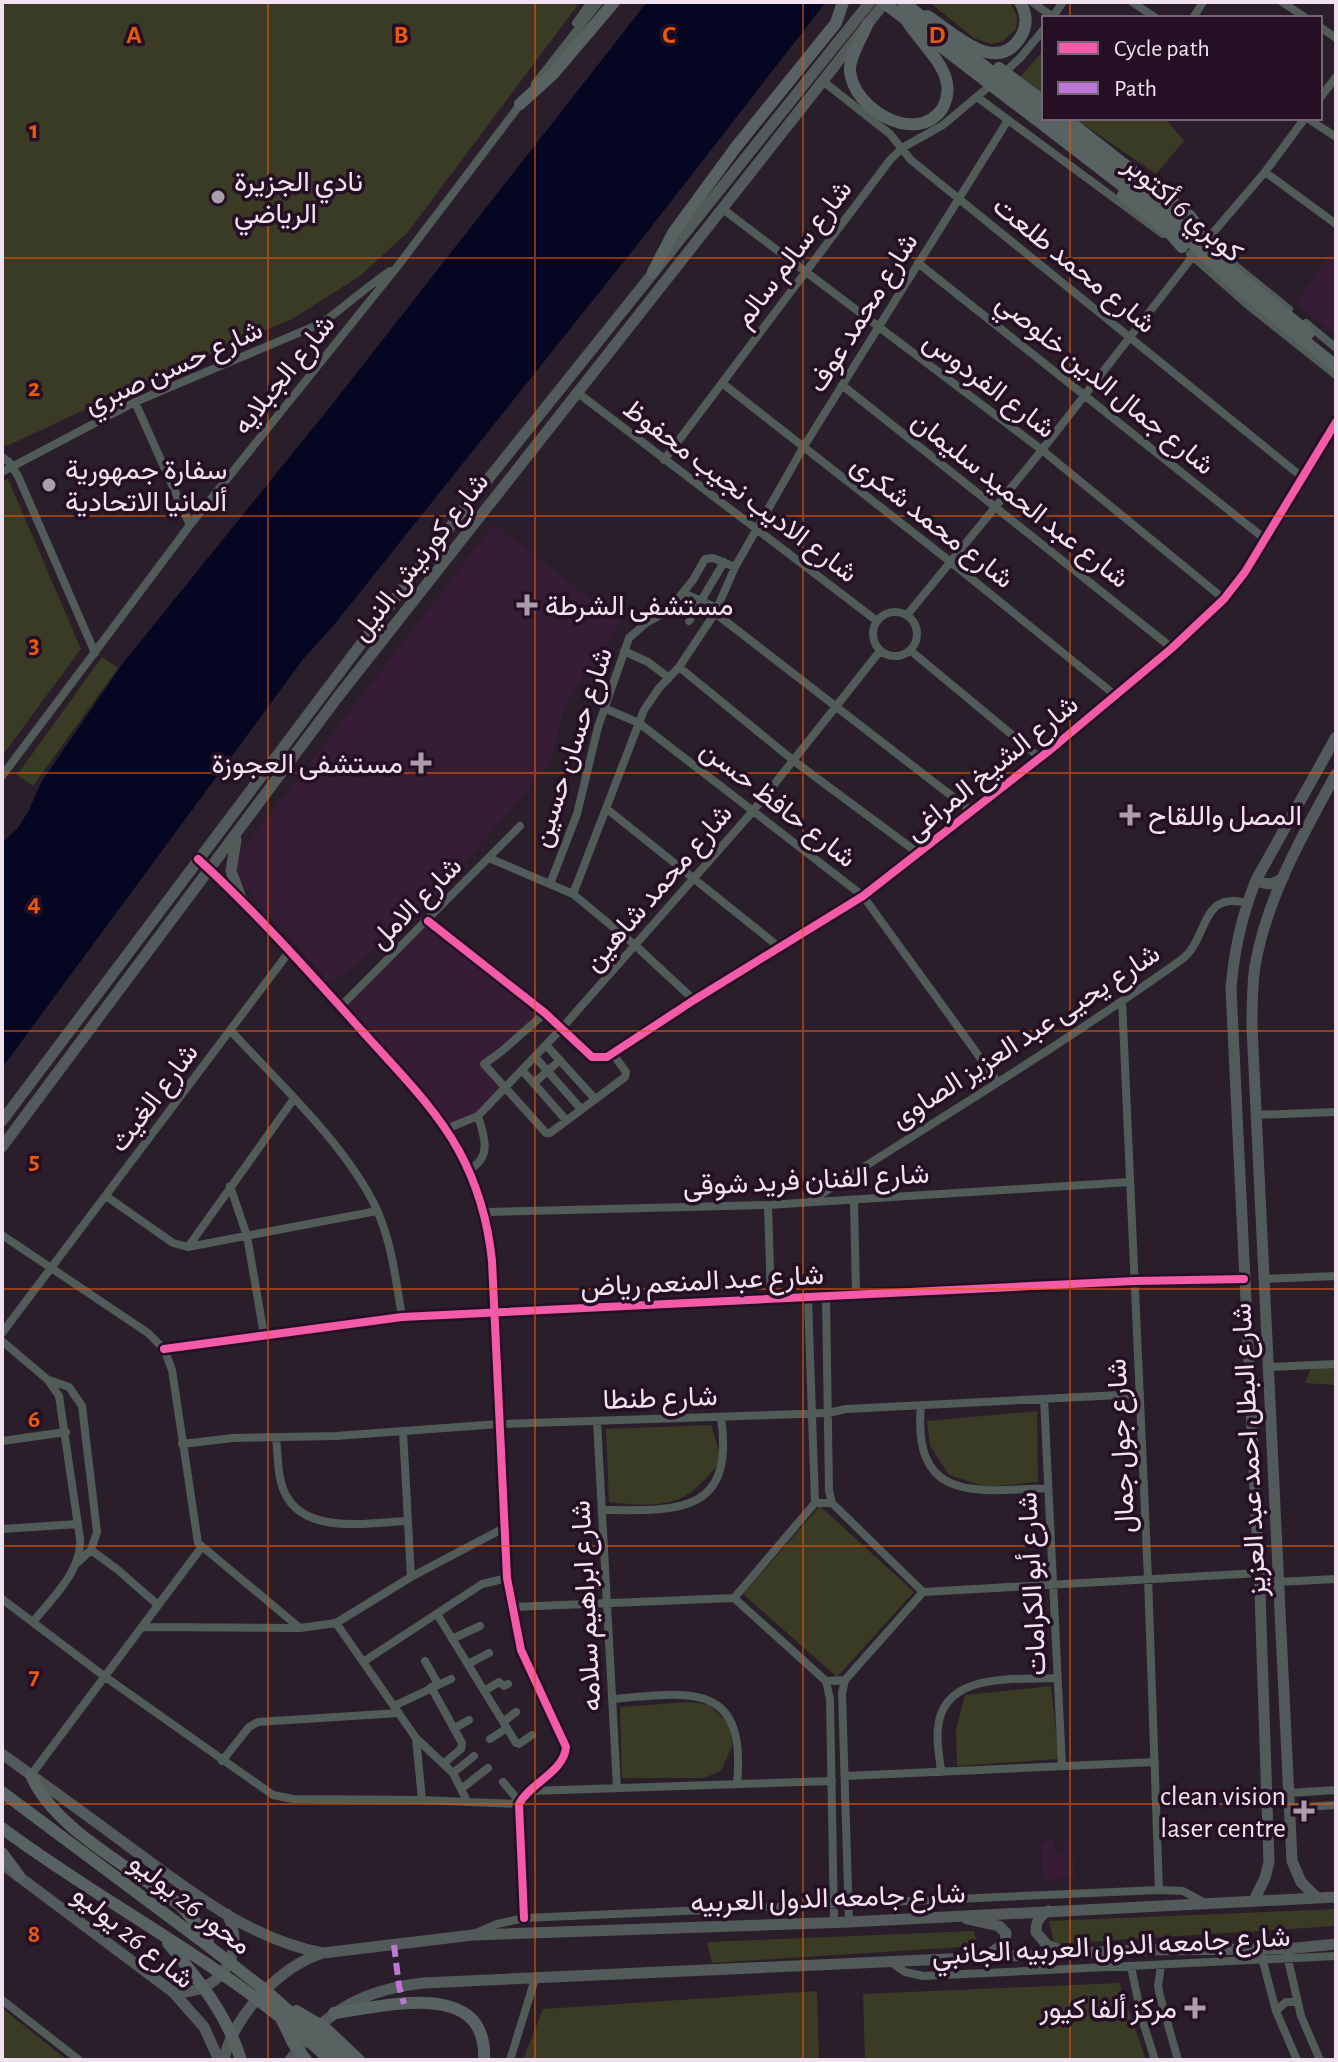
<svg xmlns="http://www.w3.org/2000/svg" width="1338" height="2062" viewBox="0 0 1338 2062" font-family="'Alegreya Sans',Vazirmatn,sans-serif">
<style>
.built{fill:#361c34}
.green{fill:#3a3b24}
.water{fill:#050722}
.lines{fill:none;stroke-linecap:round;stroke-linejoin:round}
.minor{stroke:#515c58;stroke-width:8}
.major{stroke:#535b5a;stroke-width:11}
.highway{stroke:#586260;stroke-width:12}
.highway-bridge{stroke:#586260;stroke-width:12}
.quiet{stroke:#ba77d6;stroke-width:6;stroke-dasharray:12 6;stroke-linecap:butt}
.cycleway-casing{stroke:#250f24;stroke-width:13}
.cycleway{stroke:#f35aa7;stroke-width:8}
.grid{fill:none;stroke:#e8590c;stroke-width:2;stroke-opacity:0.55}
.poi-dot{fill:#ac9dab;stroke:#250f24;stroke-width:3}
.labels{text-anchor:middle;stroke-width:7;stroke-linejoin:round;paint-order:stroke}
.poi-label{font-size:28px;fill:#f2e2f0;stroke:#250f24;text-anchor:start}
.street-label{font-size:28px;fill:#f2e2f0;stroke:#250f24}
.grid-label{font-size:26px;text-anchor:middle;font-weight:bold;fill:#e8590c;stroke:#250f24;stroke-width:7;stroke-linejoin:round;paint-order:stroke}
</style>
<rect width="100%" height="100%" fill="#2a1e2a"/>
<path class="built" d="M1336,247V336L1295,302Z
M494,524L621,622L564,708L550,764L433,900L331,985L239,881L236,859Z
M428,925L542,1013L480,1063L502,1087L476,1113L447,1124L344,1008Z
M1072,1840L1075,1878L1043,1880L1041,1842L1054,1841L1055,1854L1063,1853V1841Z"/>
<path class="green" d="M2,2H580L408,232L360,276L292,319L129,389L9,445L2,446Z
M929,2H1010L1017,16L1016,29L1002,42L991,44L974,38Z
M1044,50V95L1020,77Z
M1074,118H1165L1184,141L1156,174Z
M8,479L81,649L2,756V481Z
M102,657L118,668L33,786L17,775Z
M1311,1367H1336V1395L1335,1385L1305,1383Z
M1037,1411L1038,1482L986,1487L949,1475L930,1446L927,1421Z
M711,1425L722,1461C711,1472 698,1489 685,1496C663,1508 633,1505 609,1502L606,1429Z
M820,1506L914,1592L837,1677L743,1594Z
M1051,1686L1059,1759L957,1766L956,1730L965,1695Z
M689,1702L709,1705L731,1726L732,1746L721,1771L704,1778H622L620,1707Z
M1336,1909V1926L1054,1944L1049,1921Z
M974,1931L978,1946L712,1963L707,1942Z
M1119,1983L1146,2060H865L863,1994Z
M817,1991L819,2060H523L543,2009Z
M2,2008L67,2060H2Z"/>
<path class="water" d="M647,2H826L641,240L334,625L304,658L2,1068V843L17,829L28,812L42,781L123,663L334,402Z"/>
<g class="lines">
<path class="minor" d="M1032,2L1053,17
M1132,2L1156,18
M1282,2L1306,18
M1052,18L1063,2
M1193,18L1203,2
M576,23L591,2
M1320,27L1336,38
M1002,75L1021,57L1044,29
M824,82L890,134L911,160L1302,477
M535,84L599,2
M977,97L1163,234
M1320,98L1336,77
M1307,118L1336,137
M1265,172L1336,224
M724,210L1042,450L1224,599
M1208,240L1237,267L1289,309
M1190,254L1249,306L1336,375
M918,263L1265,539
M1306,323L1336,348
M722,383L952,563L1115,695
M842,385L1172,648
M578,393L877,621
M135,402L190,525
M2,457L9,462L18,476L95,653
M664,460L890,160L902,148L943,125L992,84
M2,472L135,402L322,323C346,306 366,287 390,271
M683,593L717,608
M873 634a22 22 0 1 1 44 0a22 22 0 1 1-44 0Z
M715,613L971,811
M907,615L1042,450L1193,256L1265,172L1305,118
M689,621L724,562
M624,651L648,662L669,678
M911,651L1040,758
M679,667L794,761L918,853
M604,708L639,723L863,896L997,1081
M2,776L190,525L397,267L522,102
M607,809L779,947
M489,858L573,894L636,946L694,1000
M198,859C257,913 310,973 363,1032C396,1069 435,1107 459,1151C478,1186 488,1222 492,1261L507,1578L521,1650L566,1747C564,1772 530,1783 519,1804L524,1918
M550,884L577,814L598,727L629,638L646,623L668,611L693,580L705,559L713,558L735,567
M573,894L644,710L659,688L679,667L715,613L735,567L803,448L1008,120
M428,921L545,1013L592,1057H607L694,1000L863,896L1050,750L1172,648L1224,599L1245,572L1336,422
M1122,1001L1148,1578L1159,1890
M340,1007L520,826
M545,1013L502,1051L484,1064L546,1133H550L625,1077L626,1072L613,1054
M230,1030C278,1082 348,1147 377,1210C392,1244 396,1281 402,1317
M546,1045L595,1099
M535,1057L581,1109
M522,1070L566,1120
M534,1083L560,1060
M1255,1115L1336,1112
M446,1129L478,1116L562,1028L753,811L880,651
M469,1170C492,1157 485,1138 478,1116
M230,1186L247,1236L264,1335
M106,1196L173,1243L188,1247L377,1211
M812,1200C935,1121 1062,1045 1181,960C1209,940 1199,890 1247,903
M854,1201L856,1295
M768,1205L771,1300
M485,1212L768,1205L1130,1182
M2,1235L148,1333L164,1349L172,1370L198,1543L300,1628
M188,1247L293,1100
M1264,1279L1336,1276
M826,1297L829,1491L832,1503
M808,1298L815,1503
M2,1333L289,952
M2,1341L48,1380L59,1396L80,1539C82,1571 52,1598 33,1622
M164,1349L402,1317L1134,1281L1244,1279
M1268,1367L1336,1364
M49,1380L69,1387L82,1406L97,1532L91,1550L77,1563
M1044,1399L1062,1766
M921,1405C912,1504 977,1491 1048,1488
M597,1421L617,1788
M403,1431L411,1577
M276,1438C278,1452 277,1468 281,1482C294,1537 365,1523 406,1521
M2,1441L66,1432
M182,1444L233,1438L336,1436L499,1424L828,1413L846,1409L1140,1394
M815,1503H832L923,1592L845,1680L826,1681L734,1598Z
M602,1510C679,1511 735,1514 721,1417
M2,1529L78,1524
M91,1550L118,1570L158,1605
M1278,1582L1336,1579
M923,1592L1259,1573
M2,1599L104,1676L273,1795L293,1799L422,1800L519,1804
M513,1607L734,1598
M437,1614L516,1743L519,1744L532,1735
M336,1623L416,1738L453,1773L467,1801
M142,1627L300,1628L336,1623L411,1577L504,1528
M452,1639L480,1626
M425,1661L438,1684
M363,1662L482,1584L507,1578
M468,1664L489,1653
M845,1680L842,1693L849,1922
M826,1681L830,1699L834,1922
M431,1687L462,1743L461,1749L444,1763
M484,1691L499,1682L504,1686L508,1684
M613,1699C691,1692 747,1681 737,1784
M394,1706L451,1679
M503,1722L516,1712
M455,1728L469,1720
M416,1738L422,1800
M490,1739L507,1728
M222,1761L249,1727L258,1722L399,1713
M941,1772C940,1758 936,1742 938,1728C943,1671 1017,1680 1057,1678
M453,1773L474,1756
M31,1775L201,1548
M845,1776L1155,1762
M503,1782L520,1802
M461,1789L488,1768
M531,1791L832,1781
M1288,1793L1336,1790
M1289,1808L1336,1805
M476,1933L497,1924L524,1918L1159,1890L1183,1891L1205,1903
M1261,1954L1276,2011L1297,2060
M1287,1955L1301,2016L1320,2060
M892,1963L905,1972L923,1976L1336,1956
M1161,1966L1158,1986L1160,1996L1178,2060
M1131,1967L1142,2019L1155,2060
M2,2000L79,2060
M1276,2011L1286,2002H1297
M510,2060L535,1979"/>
<path class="major" d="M236,840L231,871L242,901
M1256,880C1267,886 1276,885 1284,876
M2,1121L437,543L870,2
M2,1147L337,698L885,2
M2,1754C45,1785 88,1816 131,1848C189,1890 250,1940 323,1953
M2,1864L173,1992L204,2027L219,2060
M1317,1898L1301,1882L1292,1861L1252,1027C1252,1006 1252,986 1255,966C1267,897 1303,834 1336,774
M1254,1900L1265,1878L1269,1862L1260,1593L1231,988C1234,951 1242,915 1256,880L1336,737
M1048,1911C1039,1917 1036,1921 1036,1932L1047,1945L1065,1952
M967,1919L999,1926L1006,1933L1005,1943L988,1955
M173,1992C217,1996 249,1955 227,1914
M315,2030C346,2000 380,1988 423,1983L1143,1950L1286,1949L1336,1944
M224,2060C233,2016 280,1966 323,1953L473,1935L849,1922L1336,1897
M290,2060L303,2043"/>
<path class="highway" d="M927,16C951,30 995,77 1020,38C1028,26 1027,14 1020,2
M867,25C862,38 849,57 850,71C853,109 916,146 942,109C947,100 949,89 946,79C940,59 920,41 908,23
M520,104L553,74L614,2
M1065,118L1190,216L1207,239
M1123,195L1169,232L1182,247
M653,272L673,233L736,147L836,23L843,2
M31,1775C54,1830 135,1869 181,1906L196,1923L208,1942
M2,1792L211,1948
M2,1853L19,1876
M334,2013C383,2007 488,1977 484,2060"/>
<path class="highway-bridge" d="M883,2L1171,223L1235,285L1336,366
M903,2L1044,113
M999,68L1044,102
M1050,118L1182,221L1229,269L1309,333
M2,1828C109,1908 232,1967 330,2060
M168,1943C199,1981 226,2012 241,2060
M211,1948L265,1990L344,2060
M296,2011L325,2028L359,2060
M282,2020L293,2043L306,2060"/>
<path class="quiet" d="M394,1945L399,1986L404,2004"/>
<defs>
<path id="cycleway" d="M198,859C257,913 310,973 363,1032C396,1069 435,1107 459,1151C478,1186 488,1222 492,1261L507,1578L521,1650L566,1747C564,1772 530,1783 519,1804L524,1918
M428,921L545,1013L592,1057H607L694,1000L863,896L1050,750L1172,648L1224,599L1245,572L1336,422
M164,1349L402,1317L1134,1281L1244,1279"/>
</defs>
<use href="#cycleway" class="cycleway-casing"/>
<use href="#cycleway" class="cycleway"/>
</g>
<path class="grid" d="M268,2V2060M535,2V2060M803,2V2060M1070,2V18M1070,118V2060M2,258H1336M2,516H1336M2,773H1336M2,1031H1336M2,1289H1336M2,1546H1336M2,1804H1336"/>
<g class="poi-dot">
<circle cx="218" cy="197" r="8"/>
<circle cx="49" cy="485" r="8"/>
<path d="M523 593h8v8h8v8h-8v8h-8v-8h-8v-8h8z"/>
<path d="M417 751h8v8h8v8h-8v8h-8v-8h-8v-8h8z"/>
<path d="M1126 803h8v8h8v8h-8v8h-8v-8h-8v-8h8z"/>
<path d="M1300 1799h8v8h8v8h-8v8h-8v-8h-8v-8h8z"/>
<path d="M1191 1996h8v8h8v8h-8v8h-8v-8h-8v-8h8z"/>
</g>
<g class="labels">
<g class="poi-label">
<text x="234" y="191">نادي الجزيرة<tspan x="234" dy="32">الرياضي</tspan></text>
<text x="65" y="479">سفارة جمهورية<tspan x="65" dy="32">ألمانيا الاتحادية</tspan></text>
<text x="545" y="615">مستشفى الشرطة</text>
<text x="403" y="773" text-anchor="end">مستشفى العجوزة</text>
<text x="1148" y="825">المصل واللقاح</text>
<text x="1286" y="1805" text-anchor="end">clean vision<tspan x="1286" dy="32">laser centre</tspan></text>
<text x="1177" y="2018" text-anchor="end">مركز ألفا كيور</text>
</g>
<g class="street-label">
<text transform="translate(1184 208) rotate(41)" y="10">كوبري 6 أكتوبر</text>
<text transform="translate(792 253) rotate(-53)" y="10">شارع سالم سالم</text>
<text transform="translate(1075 264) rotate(39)" y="10">شارع محمد طلعت</text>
<text transform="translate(862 312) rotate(-58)" y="10">شارع محمد عوف</text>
<text transform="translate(173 366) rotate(-24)" y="10">شارع حسن صبري</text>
<text transform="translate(283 374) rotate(-51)" y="10">شارع الجبلايه</text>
<text transform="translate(1106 383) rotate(39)" y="10">شارع جمال الدين خلوصي</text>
<text transform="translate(990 384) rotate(37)" y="10">شارع الفردوس</text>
<text transform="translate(741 490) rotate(37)" y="10">شارع الاديب نجيب محفوظ</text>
<text transform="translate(1021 499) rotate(38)" y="10">شارع عبد الحميد سليمان</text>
<text transform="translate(933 521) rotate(38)" y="10">شارع محمد شكرى</text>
<text transform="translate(419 556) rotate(-52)" y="10">شارع كورنيش النيل</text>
<text transform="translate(571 747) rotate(-72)" y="10">شارع حسان حسين</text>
<text transform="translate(991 767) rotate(-39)" y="10">شارع الشيخ المراغى</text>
<text transform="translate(779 803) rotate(38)" y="10">شارع حافظ حسن</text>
<text transform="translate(657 887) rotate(-49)" y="10">شارع محمد شاهين</text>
<text transform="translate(415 902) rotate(-45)" y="10">شارع الامل</text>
<text transform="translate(1025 1035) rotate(-33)" y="10">شارع يحيى عبد العزيز الصاوى</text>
<text transform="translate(153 1097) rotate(-53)" y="10">شارع الغيث</text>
<text transform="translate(806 1179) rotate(-3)" y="10">شارع الفنان فريد شوقى</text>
<text transform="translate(702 1280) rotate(-3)" y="10">شارع عبد المنعم رياض</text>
<text transform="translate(660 1397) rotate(-2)" y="10">شارع طنطا</text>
<text transform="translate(1120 1446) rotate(-93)" y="10">شارع جول جمال</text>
<text transform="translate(1248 1450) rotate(-93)" y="10">شارع البطل احمد عبد العزيز</text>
<text transform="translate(1031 1584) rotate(-93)" y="10">شارع أبو الكرامات</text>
<text transform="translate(585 1606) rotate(-93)" y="10">شارع ابراهيم سلامه</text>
<text transform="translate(828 1897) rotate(-2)" y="10">شارع جامعه الدول العربيه</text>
<text transform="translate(191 1903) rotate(38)" y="10">محور 26 يوليو</text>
<text transform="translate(134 1936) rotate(39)" y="10">شارع 26 يوليو</text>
<text transform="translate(1111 1945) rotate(-3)" y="10">شارع جامعه الدول العربيه الجانبي</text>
</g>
</g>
<g class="grid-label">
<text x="134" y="43">A</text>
<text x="401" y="43">B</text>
<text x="669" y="43">C</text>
<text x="937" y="43">D</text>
<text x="34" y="138">1</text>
<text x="34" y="396">2</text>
<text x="34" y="653">3</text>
<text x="34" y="911">4</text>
<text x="34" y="1169">5</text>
<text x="34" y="1427">6</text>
<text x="34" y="1684">7</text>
<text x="34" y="1942">8</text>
</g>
<rect width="1338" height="2062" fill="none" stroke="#f2e2f0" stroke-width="8"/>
<rect x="1042" y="16" width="280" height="104" fill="#250f24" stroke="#776376" stroke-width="2"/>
<rect x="1058" y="42" width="40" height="12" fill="#f35aa7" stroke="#776376" stroke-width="2"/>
<text x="1114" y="56" font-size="24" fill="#f2e2f0">Cycle path</text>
<rect x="1058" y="82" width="40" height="12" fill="#ba77d6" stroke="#776376" stroke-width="2"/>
<text x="1114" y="96" font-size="24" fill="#f2e2f0">Path</text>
</svg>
